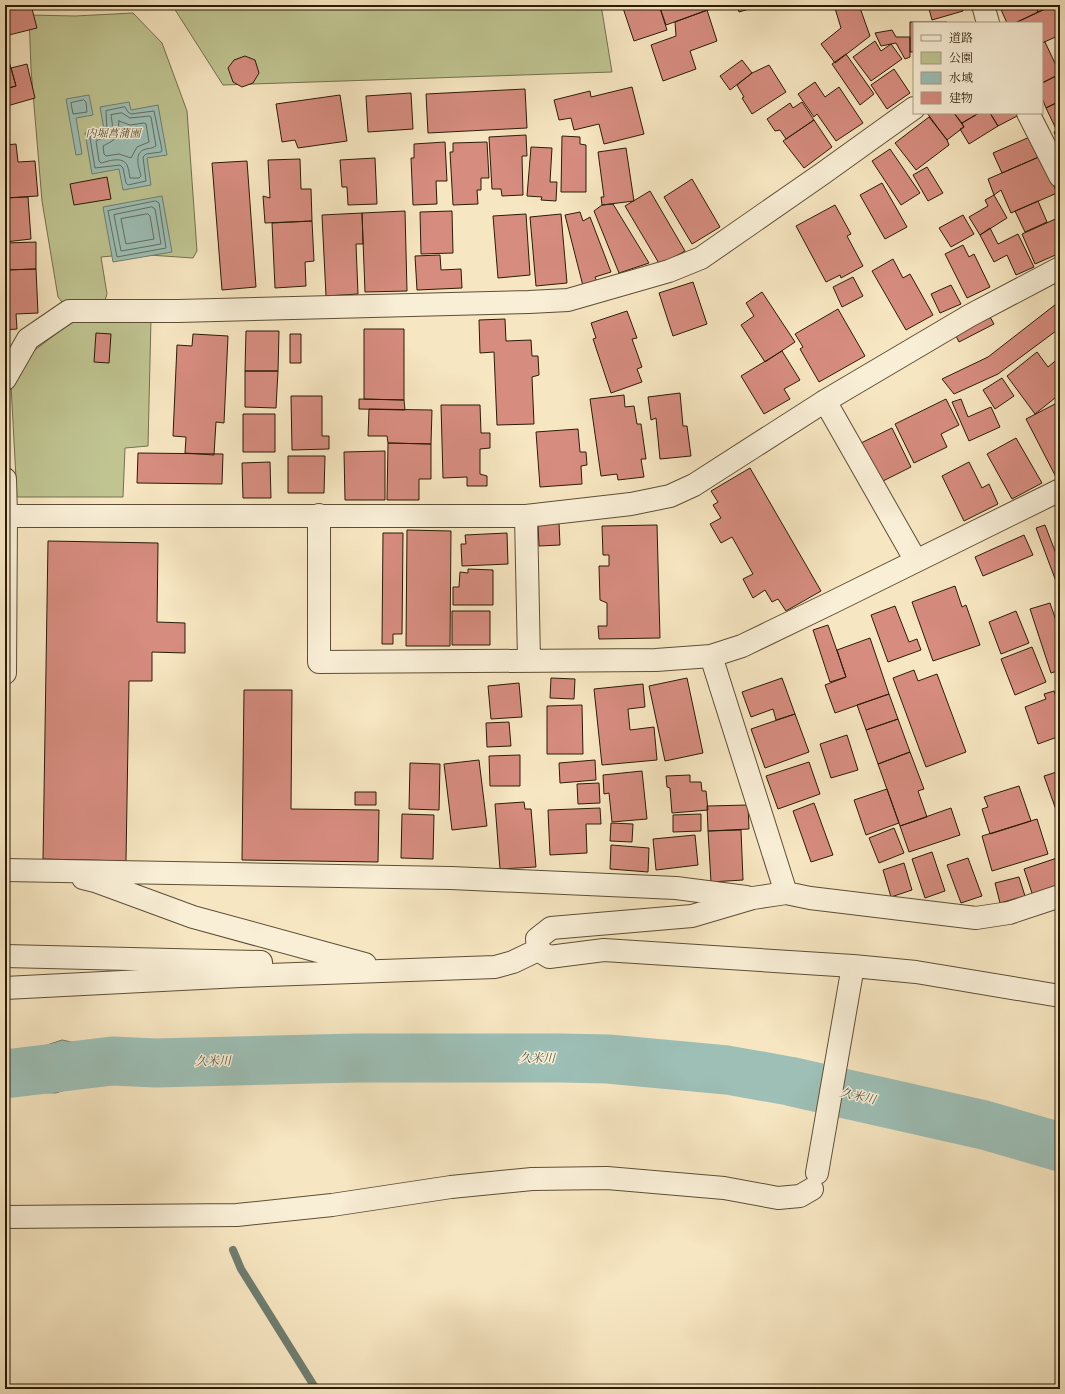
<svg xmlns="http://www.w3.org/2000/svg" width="1065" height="1394" viewBox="0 0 1065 1394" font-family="Alegreya,'Noto Serif JP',serif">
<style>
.green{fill:#bfc491;stroke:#75704c}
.water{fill:#9dbfb6;stroke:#6f7e70}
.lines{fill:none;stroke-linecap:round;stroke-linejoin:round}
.shore{stroke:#646e5e;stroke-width:1}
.stream{stroke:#6f7e70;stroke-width:8}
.river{stroke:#9dbfb6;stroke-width:49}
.building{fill:#d68c7f;stroke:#2b1c06}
.minor-casing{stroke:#5e4e35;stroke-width:24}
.minor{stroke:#f9efd7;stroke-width:22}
.labels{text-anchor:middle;stroke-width:3;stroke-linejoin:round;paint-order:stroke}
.park-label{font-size:11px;font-style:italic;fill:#574e30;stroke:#f9efd7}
.water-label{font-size:12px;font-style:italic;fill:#535544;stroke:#f9efd7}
</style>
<rect width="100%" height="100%" fill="#f6e6c1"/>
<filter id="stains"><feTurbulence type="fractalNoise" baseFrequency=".005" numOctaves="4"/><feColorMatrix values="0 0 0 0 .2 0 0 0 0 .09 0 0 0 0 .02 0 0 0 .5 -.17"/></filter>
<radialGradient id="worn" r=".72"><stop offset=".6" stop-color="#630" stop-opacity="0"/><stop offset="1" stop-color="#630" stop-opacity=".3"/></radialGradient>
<path class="green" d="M172,5H601L612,72L223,85Z
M133,13L162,43L187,111L197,251L193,258L134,254L101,257L107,294L102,310L69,311L58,297L42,201L31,69L29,15L75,16Z
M151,318L148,446L125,448L123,497H17L11,385L23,359L73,321Z"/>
<path class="water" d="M89,95L93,115L76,118L82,154L76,155L66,99Z
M129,102L131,110L158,105L167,155L147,158L151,185L123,190L119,169L92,174L85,133L104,129L100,107Z
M162,196L172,252L113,262L103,207Z
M62,1040L96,1047L152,1051V1056L132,1073L104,1077L56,1093L20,1092L5,1089V1052L44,1046Z"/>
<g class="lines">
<path class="shore" d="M84,100L86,102L87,112L73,114L71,103Z
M125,107L128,112L131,114L154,111L162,150L161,152L146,154L143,157L146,181L128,185L126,183L123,168L120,165L95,168L90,138L91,136L104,133L107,131L106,111Z
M122,113L130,118L149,116L151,117L156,146C152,149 147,148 143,150C134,155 139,168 141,176L139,178H130C129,174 129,169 127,165C122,156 109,161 101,163L99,161L96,141C99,139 102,139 105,138C116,135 112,124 111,115Z
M119,121L130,125L144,123L146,124L149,142L137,147L131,158L119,154L106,156L104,154L103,146C110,142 117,140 119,131C119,128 118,124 119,121Z
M156,201L159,203L166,248L117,257L108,211Z
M152,207L155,209L161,244L121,251L114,215Z
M148,214L150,216L154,239L126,244L121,219Z
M5,1055L44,1050L62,1045L95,1051L143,1054L144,1056L130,1069L102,1074L55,1089L20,1088L5,1085
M5,1060L45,1055L63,1050L95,1056L131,1058L132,1060L128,1065L101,1069L55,1084L21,1083L5,1080
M5,1066L46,1061L63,1056L92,1061L94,1063L93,1065L54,1078L21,1077L5,1074"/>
<path class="stream" d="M233,1250L241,1269L316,1389"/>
<path class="river" d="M5,1074L112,1061L156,1063L356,1058H561L608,1059L727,1070L789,1081L984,1125L1060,1147"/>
</g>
<path class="building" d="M5,5H31L37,28L5,36Z
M622,5H659L667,30L634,41Z
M659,5H722L666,25Z
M737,5H763L739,12Z
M834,5H859L870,36L835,63L821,44L841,28Z
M928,5H962L963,11L932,20Z
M999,5H1035L1038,12L1015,23H1007Z
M1035,5H1054L1038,12Z
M1054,5H1060V35L1042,43V23H1015Z
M707,10L717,41L690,51L696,69L663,81L651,45L676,36L675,22Z
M910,22H947V23H914V52H910Z
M892,30L896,37H910V57L905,59L896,43L881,46L875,33Z
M875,41L881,51L891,44L902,59L871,81L853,57Z
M1045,42L1060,74L1042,83V43Z
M5,47L16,86L5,89Z
M846,54L874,94L860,105L832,64Z
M245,56L255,60L259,73L253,83L242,87L233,82L228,68L234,60Z
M742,60L752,73L730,90L720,76Z
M27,64L35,98L7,106L5,99V89L16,86L11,68Z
M769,65L786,92L752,114L742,98L744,97L737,85L752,73Z
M894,69L910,93L887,109L871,85Z
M1060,74V101L1046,108L1042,98V83Z
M815,82L825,97L839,87L863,123L836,141L817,114L814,117L798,94Z
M632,87L644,134L604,144L599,124L574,130L571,118L559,120L554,100L590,91L591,97Z
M525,89L527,128L428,133L426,94Z
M411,93L413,129L368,132L366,96Z
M340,95L347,141L298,148L295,140L282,142L276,104Z
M1060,101V129L1057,131L1046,108Z
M802,102L814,120L786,139L780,130L775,131L767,119L790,103L793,108Z
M927,113H954L964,127L947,140Z
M954,113H979L962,123Z
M979,113H990L998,126L969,144L960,129L964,127L962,123Z
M990,113H1023L998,126Z
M929,117L947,140L949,145L916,170L895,143Z
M814,120L832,147L804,168L783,141Z
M1060,129V146L1054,132Z
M526,135L527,156H522L523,195L502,196L501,189H492L489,137Z
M562,136L580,137V144L586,145V192H561Z
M1032,136L1041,156L1002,173L993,153Z
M445,142L447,181H436L437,204L413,205L411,158H414V144Z
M487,142L489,178H481V190H477L478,204L453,205L450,152H453V143Z
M16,144L18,162L35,161L38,196L5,198V145Z
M531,147L552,148L550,182H557L556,201L541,200L542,197L527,196Z
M626,148L634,201L602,205L601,197H604L598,152Z
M890,149L920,193L901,205L872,161Z
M1041,156L1057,193L1011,213L1001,190L994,195L988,179Z
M375,158L377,204L348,205L347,187H342L340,160Z
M300,159L301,189H311L312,221L265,223L263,196L270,198L268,160Z
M247,161L256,287L222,290L212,163Z
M927,167L943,193L928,201L913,175Z
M107,177L111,199L74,205L70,184Z
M692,179L720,227L692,244L664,197Z
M882,183L907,227L885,239L860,195Z
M650,191L685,251L660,265L625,206Z
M994,195L1007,218L980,235L969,217L988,206L985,200Z
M28,197L31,239L5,242V198Z
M1038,201L1047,222L1025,232L1015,211Z
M613,204L649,263L619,273L594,211L602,205Z
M835,205L851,234L847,236L863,266L841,278L840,275L826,282L796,226Z
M405,211L407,291L365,292L362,213Z
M452,211L453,253L421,254L420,212Z
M580,212L583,221L590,217L611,272L595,277L597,282L583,286L565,215Z
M362,213L363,244H356L358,294L326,296L322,215Z
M526,214L530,275L498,278L493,216Z
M561,214L567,283L536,286L530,217Z
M963,215L974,234L951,247L939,228Z
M1060,217V253L1035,264L1022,234Z
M312,221L314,261L305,262L306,286L275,288L272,223Z
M990,228L998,244L1018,234L1034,267L1016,275L1007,255L994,262L980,235Z
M36,242V269L5,270V243Z
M963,245L969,257L974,254L990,287L967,298L945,254Z
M440,255L441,270L461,269L462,288L417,290L415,256Z
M893,259L903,278L910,274L933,315L906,330L872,271Z
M36,269L38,313L16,314L17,329L5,330V270Z
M853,277L863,296L842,307L833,287Z
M693,282L707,324L673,336L659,293Z
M951,285L961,304L940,313L931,294Z
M762,292L795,342L765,362L741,325L754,316L746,303Z
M1060,301V328L998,374L954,394L942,379L988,357Z
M838,309L865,356L819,382L800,349L803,347L795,334Z
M627,311L637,338L632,339L642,367L637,369L642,382L611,393L593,339L596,338L591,323Z
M990,317L994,324L959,342L955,334Z
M505,319L506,341L531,340L532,356H538L539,375L532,377L534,424L497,425L494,352L480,353L479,320Z
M364,329H404V400L364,399Z
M246,331H279L278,371H245Z
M96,333L111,334L109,363L94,362Z
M193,334L228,336L224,423L216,422L214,455L185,453L186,437L173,436L177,345L192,346Z
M290,334H301V363H290Z
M782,351L800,380L784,389L790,399L764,414L741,376Z
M1037,352L1048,367L1060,357V394L1035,414L1007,376Z
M245,371H278L276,408L245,407Z
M1002,378L1014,396L995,409L983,390Z
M680,393L683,426H687L691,456L660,459L656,418L651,420L648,397Z
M624,395L625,407L634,406L637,424H641L646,459H641L644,477L618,480L617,474L601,476L590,399Z
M291,396H322V436H329V449L292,450Z
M359,399L404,400L405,410L359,409Z
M946,399L959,425L941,434L947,447L914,463L895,424Z
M961,399L968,417L991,407L1000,427L969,441L952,402Z
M1055,404L1060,414V477L1057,479L1026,419Z
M441,405H480L481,433H490V448L480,449V474L487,476V486H467V477L443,478Z
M369,409L432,410L431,444L388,443L387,436H368Z
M243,414H275V452H243Z
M892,428L911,467L881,482L861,443Z
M578,429L580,452H586L587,465L581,466L582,484L540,487L536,432Z
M1016,438L1042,483L1012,499L987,454Z
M388,443L431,444V479H419V500H387Z
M385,451V500H345L344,452Z
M138,453L223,454L222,484L137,483Z
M288,456H325L324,493H288Z
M270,462L271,498H243L242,463Z
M969,462L982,488L989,484L998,504L964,521L942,476Z
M750,468L821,591L786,611L778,599L772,602L765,590L753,598L743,579L753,574L732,537L721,543L710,524L721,518L713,505L718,502L711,491Z
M559,523L560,545L539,546L538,524Z
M657,525L660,638L599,639L598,626H607V603L600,600L599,566H609V555H603L602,526Z
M1045,525L1060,564V592L1036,528Z
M407,530L451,531L450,646H406Z
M383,533H403L402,634H393V644H382Z
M507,533L508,564L462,566L461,544H466L465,535Z
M1024,535L1033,555L983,576L975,557Z
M48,541L158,543L157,622L185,623V653L152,652V681H129L126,861L43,859Z
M468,569L493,570V605H453V587H459L460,572L468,573Z
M955,586L962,607L966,605L980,645L933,661L912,602Z
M1050,603L1060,632V670L1051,673L1030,609Z
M895,606L909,642L917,639L921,650L888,662L871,615Z
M452,611H490V645H452Z
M1016,611L1029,643L1001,654L989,622Z
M828,625L846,677L830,682L813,630Z
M870,638L889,694L835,713L825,685L846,677L837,650Z
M1032,647L1046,682L1015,695L1001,659Z
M914,670L918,681L937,674L966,752L926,767L893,678Z
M551,678L575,679L574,699L550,698Z
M687,678L703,753L665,761L649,686Z
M782,678L795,714L776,720L773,709L751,717L742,692Z
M519,683L522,717L491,719L488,686Z
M643,684L645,707L628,709L630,730L654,727L657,760L602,765L594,689Z
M244,690H292L291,809L379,810L378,862L242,860Z
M1054,691L1060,707V736L1038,744L1025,707L1046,699L1044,694Z
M889,694L898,719L866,730L857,705Z
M582,705L583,754H547V706Z
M795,714L809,752L765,768L751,729Z
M898,719L910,752L878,764L866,730Z
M509,722L511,746L487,747L486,723Z
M847,735L858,770L831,778L820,744Z
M910,752L924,789L918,791L927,817L900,826L878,764Z
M520,755V786H490L489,756Z
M479,760L487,826L452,830L444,764Z
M595,760L596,780L560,783L559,763Z
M809,762L820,794L778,809L766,776Z
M410,763L440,764L439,810L409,809Z
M642,771L647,819L612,822L609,793L604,794L603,775Z
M1060,771V821L1044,776Z
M690,775V782H701L702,791H706L708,810L672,813L670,788L667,787L666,776Z
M599,783L600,803L578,804L577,784Z
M1019,786L1031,821L990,834L982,809L988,807L984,797Z
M887,789L899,823L866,835L854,800Z
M355,792H376V805H355Z
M524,802L525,809H531L536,867L500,869L495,804Z
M814,803L833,855L811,862L793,811Z
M748,805L749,829L708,831L707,806Z
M600,808L601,824H586L587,853L550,855L548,810Z
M951,808L960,835L909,852L900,826Z
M402,814L434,815L433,859L401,858Z
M701,814V831L673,832V815Z
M1037,819L1048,854L992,871L982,836Z
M611,823L633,824L632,842L610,841Z
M894,828L904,853L879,863L869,838Z
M741,830L743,880L711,882L708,831Z
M695,835L698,865L656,870L653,839Z
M611,845L649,848L648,872L610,869Z
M932,852L945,891L925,898L912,859Z
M1060,857V886L1033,896L1024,869Z
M968,858L982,896L961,903L947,865Z
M904,863L912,890L891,897L883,870Z
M1019,877L1025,896L1000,903L995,883Z"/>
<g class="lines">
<defs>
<path id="minor" d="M983,5L988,23
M1028,113L1060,176
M5,379L28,339L69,311H178L529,302L568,300L669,271L701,258L822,174L914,108
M825,401L916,561
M5,479L6,516L5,673
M319,515V662L656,660L711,656L742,646L831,603L1060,490
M6,516H526L631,504L670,496L694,485L825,401L969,316L1060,268
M526,516L529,660
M711,656L786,893
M5,870L451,878L676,888L746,897
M83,878L95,881L193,917L365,964
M538,950L549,957L604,950L853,966L916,972L1060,996
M5,956L261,962
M5,988L240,976L495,967L513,962L538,950L537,939L551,928L692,916L753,898L786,893L810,898L976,918L1009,913L1060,896
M817,1173L853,966
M5,1217L237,1215L332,1205L451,1187L532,1179L607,1178L724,1188L778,1198L800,1196L812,1189"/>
</defs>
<use href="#minor" class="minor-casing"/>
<use href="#minor" class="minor"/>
</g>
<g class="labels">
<g class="park-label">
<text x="113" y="137">内堀菖蒲園</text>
</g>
<g class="water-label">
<text transform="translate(537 1058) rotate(1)" y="4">久米川</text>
<text transform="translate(213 1061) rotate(-1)" y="4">久米川</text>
<text transform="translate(858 1096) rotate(13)" y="4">久米川</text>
</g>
</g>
<rect width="1065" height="1394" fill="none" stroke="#f6e6c1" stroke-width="20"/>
<rect x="6" y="6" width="1053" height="1382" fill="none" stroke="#2b1c06" stroke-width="2"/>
<rect x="10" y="10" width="1045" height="1374" fill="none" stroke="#2b1c06"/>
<rect x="913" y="22" width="130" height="92" fill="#f9efd7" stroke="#a79b83"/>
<rect x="921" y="35" width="20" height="6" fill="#f9efd7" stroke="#a79b83"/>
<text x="949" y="42" font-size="12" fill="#2b1c06">道路</text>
<rect x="921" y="52" width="20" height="12" fill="#bfc491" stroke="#a79b83"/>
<text x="949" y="62" font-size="12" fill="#2b1c06">公園</text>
<rect x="921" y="72" width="20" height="12" fill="#9dbfb6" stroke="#a79b83"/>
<text x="949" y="82" font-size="12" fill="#2b1c06">水域</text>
<rect x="921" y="92" width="20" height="12" fill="#d68c7f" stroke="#a79b83"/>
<text x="949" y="102" font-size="12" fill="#2b1c06">建物</text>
<rect width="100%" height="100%" filter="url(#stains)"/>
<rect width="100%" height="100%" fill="url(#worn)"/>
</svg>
